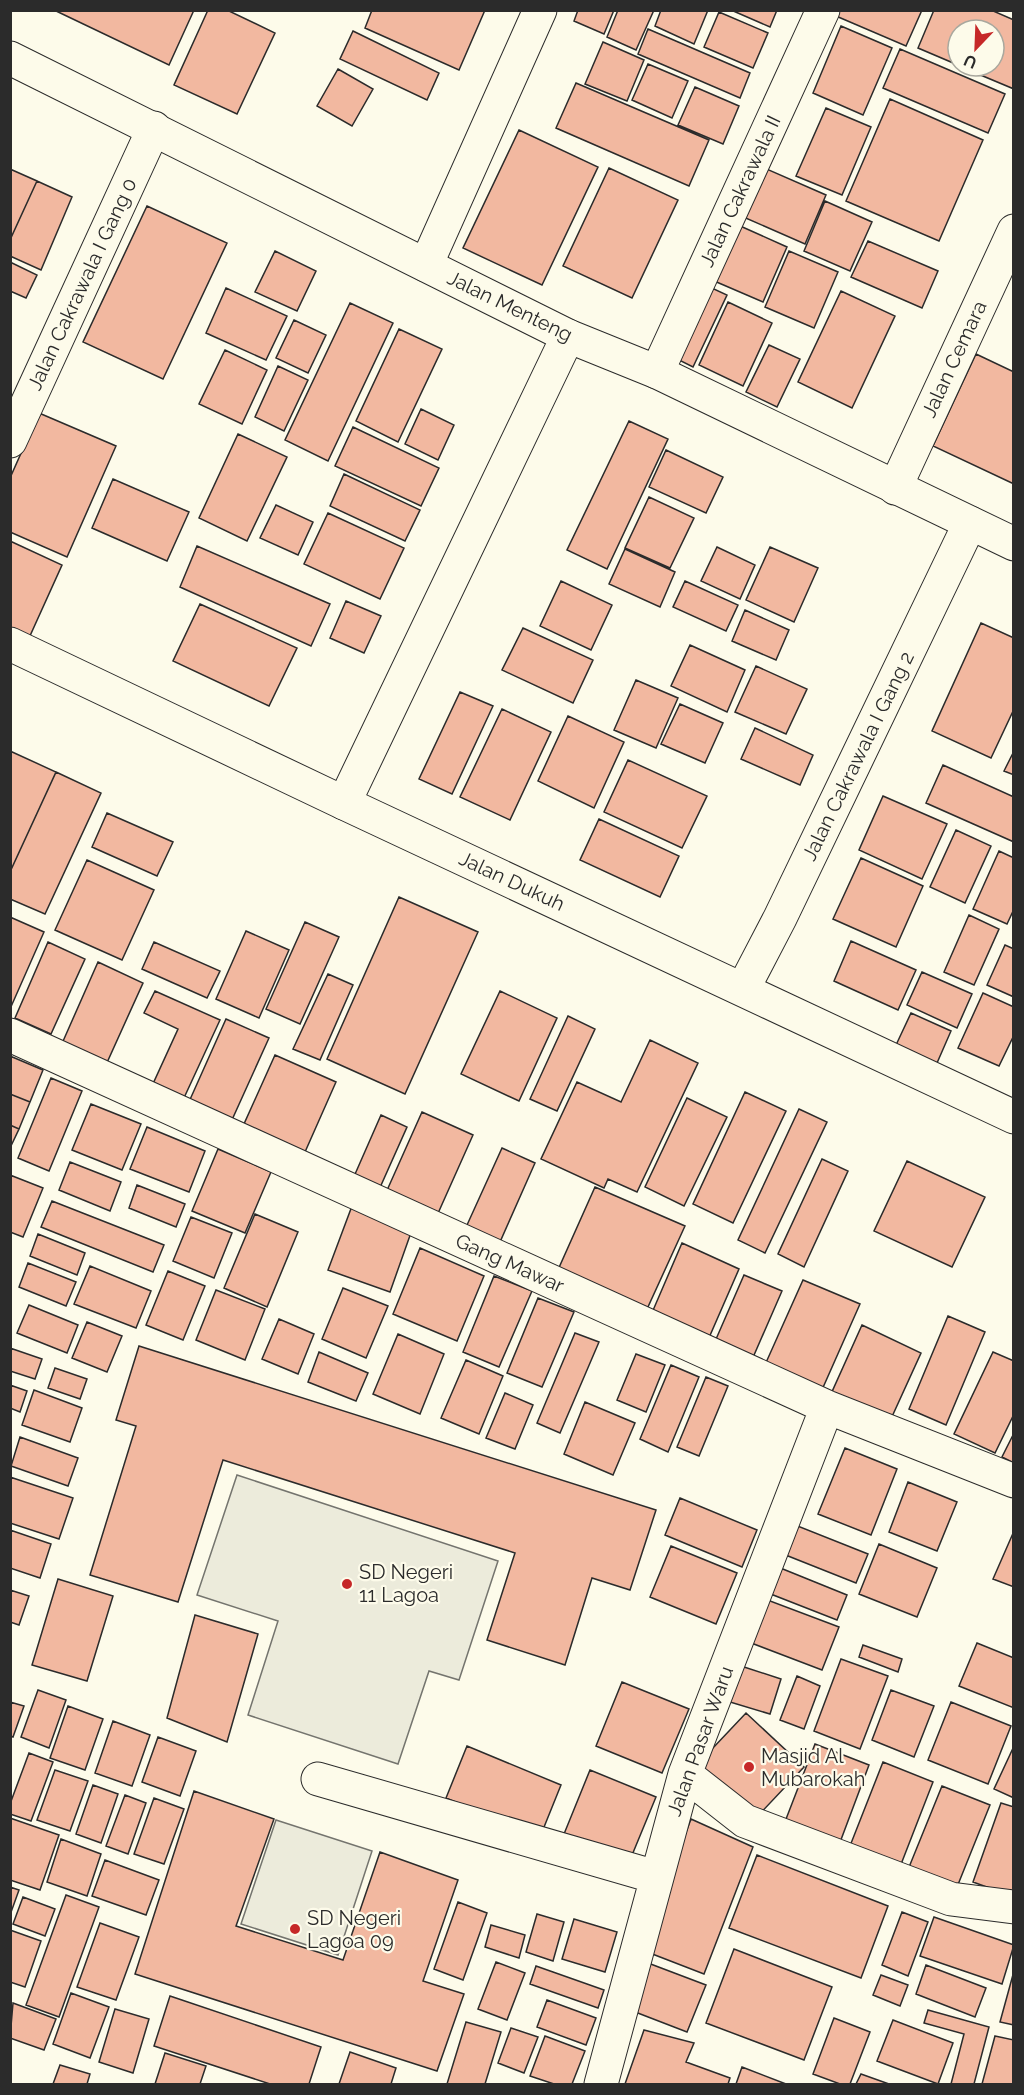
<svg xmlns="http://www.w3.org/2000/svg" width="1024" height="2095" viewBox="0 0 1024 2095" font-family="Raleway,sans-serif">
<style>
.green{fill:#ecebdb;stroke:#74746e;stroke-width:1.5}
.building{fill:#f2b8a0;stroke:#2b2b2b;stroke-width:1.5}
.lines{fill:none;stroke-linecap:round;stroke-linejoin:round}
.minor-casing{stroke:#2b2b2b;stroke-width:35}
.tertiary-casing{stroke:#2b2b2b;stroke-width:35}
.minor{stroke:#fdfbea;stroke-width:33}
.tertiary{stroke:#fdfbea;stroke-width:33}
.poi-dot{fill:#c62828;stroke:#fdfbea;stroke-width:2}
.labels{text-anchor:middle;stroke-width:4.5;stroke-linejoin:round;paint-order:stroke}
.street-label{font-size:20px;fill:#2b2b2b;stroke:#fdfbea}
.poi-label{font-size:20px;fill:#2b2b2b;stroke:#fdfbea;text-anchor:start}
</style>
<rect width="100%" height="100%" fill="#fdfbea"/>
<path class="green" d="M237,1475L498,1561L459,1680L429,1671L398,1764L248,1715L278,1621L197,1595Z
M276,1820L372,1851L338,1955L241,1924Z"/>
<path class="building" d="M54,10H194L169,65Z
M208,10H227L275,33L237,114L174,85Z
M372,10H485L459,70L365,28Z
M578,10H614L604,34L574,21Z
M618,10H654L636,50L607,37Z
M661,10H708L694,44L655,26Z
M731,10H777L770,27Z
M830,10H922L906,46L829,13Z
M934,10H991L1014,20V89L959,66H994V30H958V65L918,48Z
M719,12L768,33L753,68L704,47Z
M841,26L892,48L863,115L813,93Z
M648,29L750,73L740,98L638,54Z
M353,31L439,73L427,100L340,59Z
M603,42L644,60L627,101L585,84Z
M900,49L1005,94L988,133L883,88Z
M648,64L688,81L672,118L632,100Z
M338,69L373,89L352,126L317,106Z
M576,83L709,140L689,186L556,128Z
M695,87L739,106L723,144L678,125Z
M890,99L983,140L939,241L846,201Z
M826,108L871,127L842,195L796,176Z
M519,130L598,167L542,285L463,248Z
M753,163L826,195L805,244L732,212Z
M609,168L678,200L632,298L563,266Z
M10,169L37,181L10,240Z
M37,181L72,197L41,270L10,256V240Z
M825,201L872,222L850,271L804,251Z
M147,206L227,243L163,379L83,342Z
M729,221L787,247L763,302L705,277Z
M868,241L938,271L922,308L851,277Z
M275,251L316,271L297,311L255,292Z
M789,251L838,272L814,328L765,307Z
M10,262L37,275L26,298L10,291Z
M701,283L727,295L693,367L667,354Z
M226,288L287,316L266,360L206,333Z
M841,291L895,316L852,408L798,382Z
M728,302L772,323L743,386L699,365Z
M350,303L393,323L328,461L285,440Z
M294,320L326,335L308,373L276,358Z
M399,329L442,349L398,442L356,421Z
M769,345L800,359L777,407L746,392Z
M225,350L267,370L242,424L199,404Z
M976,354L1014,372V484L933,446Z
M278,366L308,380L284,431L255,417Z
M421,409L454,425L438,460L405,444Z
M39,413L116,446L67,557L10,532V478Z
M629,421L668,439L607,569L567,550Z
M353,427L439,468L421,506L335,466Z
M238,434L287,457L247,541L199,518Z
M666,450L723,477L706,513L649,487Z
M344,474L420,510L405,541L330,506Z
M113,479L189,512L167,561L92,528Z
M649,497L694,518L670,568L625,548Z
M276,505L313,522L298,555L260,538Z
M328,513L404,548L380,599L304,564Z
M10,541L62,565L29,638L10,630Z
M197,546L330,604L311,646L180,587Z
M717,547L755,565L740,599L701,581Z
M770,547L818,568L794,622L746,600Z
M625,549L675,572L660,607L609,584Z
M561,581L612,605L591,650L540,626Z
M685,581L738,605L726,631L673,607Z
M346,601L381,616L364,653L330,638Z
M200,604L297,648L269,706L173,661Z
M745,610L789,630L776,660L732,641Z
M981,623L1014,638V709L991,758L932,731Z
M523,628L593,660L573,703L502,670Z
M690,645L745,670L727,712L671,686Z
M756,666L807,689L786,734L735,712Z
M636,680L678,698L656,748L614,730Z
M460,692L493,706L452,794L419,779Z
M680,704L723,723L705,763L661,744Z
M502,709L551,732L510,820L460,797Z
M568,716L624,742L594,808L538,781Z
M755,728L813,755L800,785L741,759Z
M10,751L56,772L10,872Z
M1014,751V775L1004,771Z
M628,760L707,796L682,848L604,812Z
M943,765L1014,797V842L926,803Z
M56,772L101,793L45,914L10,899V872Z
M883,796L947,824L922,879L859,850Z
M107,813L173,842L157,876L92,847Z
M599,819L679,856L660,897L580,860Z
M956,830L991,846L965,903L930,887Z
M999,851L1014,858V909L1007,924L973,909Z
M861,858L923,886L896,947L833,919Z
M87,860L154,890L122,960L55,930Z
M399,897L478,932L405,1094L327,1059Z
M969,915L999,929L974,985L944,972Z
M10,917L44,932L10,1009Z
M305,922L339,937L300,1024L266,1009Z
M246,931L289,950L259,1018L216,999Z
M851,941L916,970L898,1010L834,981Z
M48,942L85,959L51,1034L15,1018Z
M154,942L220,971L207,998L142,969Z
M1005,945L1014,949V997L987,985Z
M98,962L143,983L105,1067L60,1048Z
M922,972L972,994L957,1028L907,1005Z
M328,974L353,985L320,1060L293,1049Z
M155,991L220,1020L183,1100L152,1086L178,1029L144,1013Z
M500,991L557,1018L519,1101L461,1074Z
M983,993L1014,1007V1035L999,1066L958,1048Z
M911,1013L951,1031L937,1063L896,1045Z
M568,1016L595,1029L557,1111L530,1099Z
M226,1019L269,1038L231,1122L188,1104Z
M650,1040L698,1063L637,1192L608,1179L604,1188L541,1159L577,1082L621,1102Z
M275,1055L336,1082L305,1152L244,1124Z
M10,1056L43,1070L30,1102L10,1094Z
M51,1078L82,1091L49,1171L18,1158Z
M745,1092L786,1111L733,1223L693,1204Z
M10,1094L30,1102L19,1129L10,1125Z
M687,1098L727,1117L684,1206L645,1187Z
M91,1104L141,1124L122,1170L72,1150Z
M799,1109L827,1122L765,1253L738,1240Z
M422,1112L473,1135L435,1220L384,1197Z
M381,1115L407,1127L378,1192L352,1181Z
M10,1125L19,1129L10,1148Z
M147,1127L205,1151L189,1192L130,1169Z
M502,1148L535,1163L496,1251L462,1236Z
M218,1149L271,1172L245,1233L192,1211Z
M822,1159L848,1171L804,1267L778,1254Z
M907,1161L985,1197L952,1267L874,1231Z
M70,1162L121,1182L110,1211L59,1190Z
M10,1175L43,1188L23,1237L10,1232Z
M137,1185L185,1204L176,1227L129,1208Z
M595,1187L685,1226L642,1320L553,1281Z
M52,1201L164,1245L153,1272L41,1227Z
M352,1206L413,1227L390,1292L328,1270Z
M255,1214L298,1232L267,1307L224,1288Z
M191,1217L232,1233L214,1278L173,1261Z
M38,1234L85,1253L77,1275L30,1256Z
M682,1243L739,1269L708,1340L651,1315Z
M420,1248L484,1276L457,1341L393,1314Z
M28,1263L76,1282L66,1306L19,1287Z
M90,1266L151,1291L136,1328L74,1304Z
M168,1271L205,1286L183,1340L146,1325Z
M744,1275L782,1291L751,1362L713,1346Z
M494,1276L532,1291L499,1367L463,1352Z
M803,1280L860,1304L821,1392L764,1367Z
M343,1288L388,1306L366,1358L322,1339Z
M216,1290L265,1309L245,1360L196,1340Z
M538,1298L574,1312L542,1387L507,1373Z
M29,1305L78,1325L67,1353L17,1333Z
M948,1316L985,1332L946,1425L909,1409Z
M279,1319L314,1334L298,1374L262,1359Z
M87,1322L122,1336L107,1372L72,1358Z
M862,1325L921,1353L890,1421L831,1394Z
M575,1333L599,1342L560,1433L537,1423Z
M398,1334L444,1354L420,1414L373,1394Z
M139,1346L656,1510L630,1590L592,1578L565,1665L487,1640L515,1553L223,1460L178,1602L90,1575L136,1426L116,1420Z
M10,1348L42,1359L35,1379L10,1371Z
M319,1352L368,1373L356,1401L308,1382Z
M993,1352L1014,1361V1414L995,1453L954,1434Z
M636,1354L665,1365L646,1412L617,1400Z
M466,1360L503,1376L479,1434L441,1418Z
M671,1365L699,1377L668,1452L640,1439Z
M55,1368L87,1379L80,1399L48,1388Z
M706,1377L728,1386L699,1456L677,1447Z
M10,1385L27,1391L20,1412L10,1408Z
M34,1390L82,1408L70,1442L22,1425Z
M505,1393L533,1405L515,1449L486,1438Z
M585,1402L635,1423L613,1475L564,1454Z
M1014,1433V1463L1002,1457Z
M20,1437L78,1458L68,1486L11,1466Z
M845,1448L897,1469L871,1535L818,1514Z
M10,1477L73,1498L59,1539L10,1523Z
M908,1482L957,1502L937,1551L889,1532Z
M680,1498L757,1530L742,1567L665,1535Z
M785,1521L868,1554L856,1583L773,1550Z
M10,1530L51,1544L40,1578L10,1568Z
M1014,1531V1587L993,1579Z
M879,1544L937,1568L917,1617L859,1594Z
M671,1546L737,1573L716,1624L650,1597Z
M768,1563L847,1595L837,1620L758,1589Z
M58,1579L113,1596L87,1681L32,1665Z
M10,1590L29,1596L19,1625L10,1622Z
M762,1598L839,1627L822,1670L746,1641Z
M195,1615L258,1634L227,1742L167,1718Z
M977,1643L1014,1658V1708L959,1686Z
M863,1645L902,1659L898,1672L859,1657Z
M841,1659L888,1676L860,1749L814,1731Z
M741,1666L781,1679L770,1714L730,1702Z
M797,1676L820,1686L804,1729L780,1720Z
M622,1682L689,1709L662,1773L596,1746Z
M38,1690L66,1700L49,1748L21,1737Z
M891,1690L934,1706L914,1757L872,1740Z
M10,1702L24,1706L13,1737L10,1736Z
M951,1702L1011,1726L988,1784L928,1760Z
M68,1706L103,1719L85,1770L50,1758Z
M746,1713L804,1767L753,1821L695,1767Z
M113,1721L150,1735L132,1786L95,1773Z
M158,1737L196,1751L180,1796L142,1782Z
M815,1744L869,1765L836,1853L781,1832Z
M467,1746L561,1785L540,1837L446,1798Z
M1014,1746V1798L994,1789Z
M29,1753L53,1762L31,1821L10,1814V1804Z
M883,1762L933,1782L898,1872L848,1851Z
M55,1770L88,1781L70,1831L37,1820Z
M590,1770L656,1797L630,1860L564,1834Z
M93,1785L118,1794L101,1843L76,1834Z
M942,1786L990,1805L953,1897L905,1877Z
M194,1791L274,1819L236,1926L343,1960L380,1852L458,1880L423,1981L464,1994L437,2071L135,1974Z
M125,1795L146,1803L128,1854L106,1846Z
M154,1798L184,1809L164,1864L134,1854Z
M1001,1803L1014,1807V1897L973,1882Z
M10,1818L59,1835L40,1890L10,1880Z
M691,1819L753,1847L704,1974L642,1950Z
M61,1839L101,1854L87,1896L47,1882Z
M757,1855L888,1906L861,1978L729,1928Z
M105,1860L159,1880L146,1915L92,1896Z
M10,1887L19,1890L10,1915Z
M66,1895L99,1907L59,2017L26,2005Z
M23,1897L55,1909L45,1936L13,1924Z
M458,1902L487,1913L463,1980L434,1969Z
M902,1912L928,1922L908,1976L882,1965Z
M537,1914L564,1922L553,1961L526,1952Z
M934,1917L1014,1945L1002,1984L920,1956Z
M574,1919L617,1932L605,1972L562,1959Z
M100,1923L139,1937L116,2000L77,1987Z
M491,1925L525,1935L519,1958L485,1947Z
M10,1930L41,1941L25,1987L10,1982Z
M734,1949L832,1987L804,2060L706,2023Z
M496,1962L525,1973L507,2020L478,2009Z
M648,1963L706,1985L687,2032L630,2010Z
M926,1965L986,1988L975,2017L916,1994Z
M536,1966L604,1990L598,2008L530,1984Z
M1014,1971V2025L1000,2022Z
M881,1975L908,1985L900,2006L873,1995Z
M71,1993L109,2007L90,2058L53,2044Z
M170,1996L321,2047L309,2084H270L154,2046Z
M547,2000L596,2018L586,2045L537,2027Z
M13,2003L56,2019L44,2050L10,2038Z
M115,2009L149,2019L133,2073L99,2062Z
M928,2010L989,2027L974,2084H951L964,2034L924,2023Z
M834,2018L870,2032L850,2084H840L813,2074Z
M893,2020L953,2043L938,2084L877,2061Z
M466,2022L501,2032L485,2084H447Z
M511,2028L538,2037L524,2073L498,2063Z
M644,2030L694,2043L686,2062L730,2078L728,2084H625Z
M545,2036L585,2051L572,2084H554L530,2076Z
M995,2036L1014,2040V2084H982Z
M350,2052L396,2068L391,2084H339Z
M165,2053L206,2066L200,2084H155Z
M60,2065L90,2074L87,2084H53Z
M742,2067L786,2084H736Z
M861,2074L889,2084H856Z"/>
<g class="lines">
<defs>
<path id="minor" d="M426,265L540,10
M657,372L823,10
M10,441L154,128
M895,488L1014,231
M344,803L568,336
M743,989L780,918L970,523
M10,1035L827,1407L1014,1481
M685,1774L745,1821L951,1899L1014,1907
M318,1779L656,1877
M601,2084L685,1774L827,1407"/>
<path id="tertiary" d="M10,58L568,336L657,372L1014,544
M10,644L344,803L1014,1117"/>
</defs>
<use href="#minor" class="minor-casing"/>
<use href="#tertiary" class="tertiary-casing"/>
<use href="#minor" class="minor"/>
<use href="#tertiary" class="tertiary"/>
</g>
<g class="poi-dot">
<circle cx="347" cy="1584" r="6"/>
<circle cx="749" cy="1767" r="6"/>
<circle cx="295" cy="1929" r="6"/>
</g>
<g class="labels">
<g class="street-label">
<text transform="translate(740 191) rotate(-65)" y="7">Jalan Cakrawala II</text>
<text transform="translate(82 284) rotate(-65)" y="7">Jalan Cakrawala I Gang 0</text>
<text transform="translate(510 306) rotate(26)" y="7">Jalan Menteng</text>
<text transform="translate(954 359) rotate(-65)" y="7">Jalan Cemara</text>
<text transform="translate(858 756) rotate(-64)" y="7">Jalan Cakrawala I Gang 2</text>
<text transform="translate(512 881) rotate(25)" y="7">Jalan Dukuh</text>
<text transform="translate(510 1263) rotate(24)" y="7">Gang Mawar</text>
<text transform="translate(700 1741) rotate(-70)" y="7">Jalan Pasar Waru</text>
</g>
<g class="poi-label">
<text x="359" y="1579">SD Negeri<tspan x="359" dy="23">11 Lagoa</tspan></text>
<text x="761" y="1763">Masjid Al<tspan x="761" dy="23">Mubarokah</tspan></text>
<text x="307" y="1925">SD Negeri<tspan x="307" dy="23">Lagoa 09</tspan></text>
</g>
</g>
<rect width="1024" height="2095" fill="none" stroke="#2b2b2b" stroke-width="24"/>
<g transform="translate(976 48) rotate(203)"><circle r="28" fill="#fdfbea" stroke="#a9a89e" stroke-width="1.5"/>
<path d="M0-4.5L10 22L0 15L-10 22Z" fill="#c62828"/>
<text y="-9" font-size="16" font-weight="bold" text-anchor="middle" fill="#2b2b2b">U</text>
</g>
</svg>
